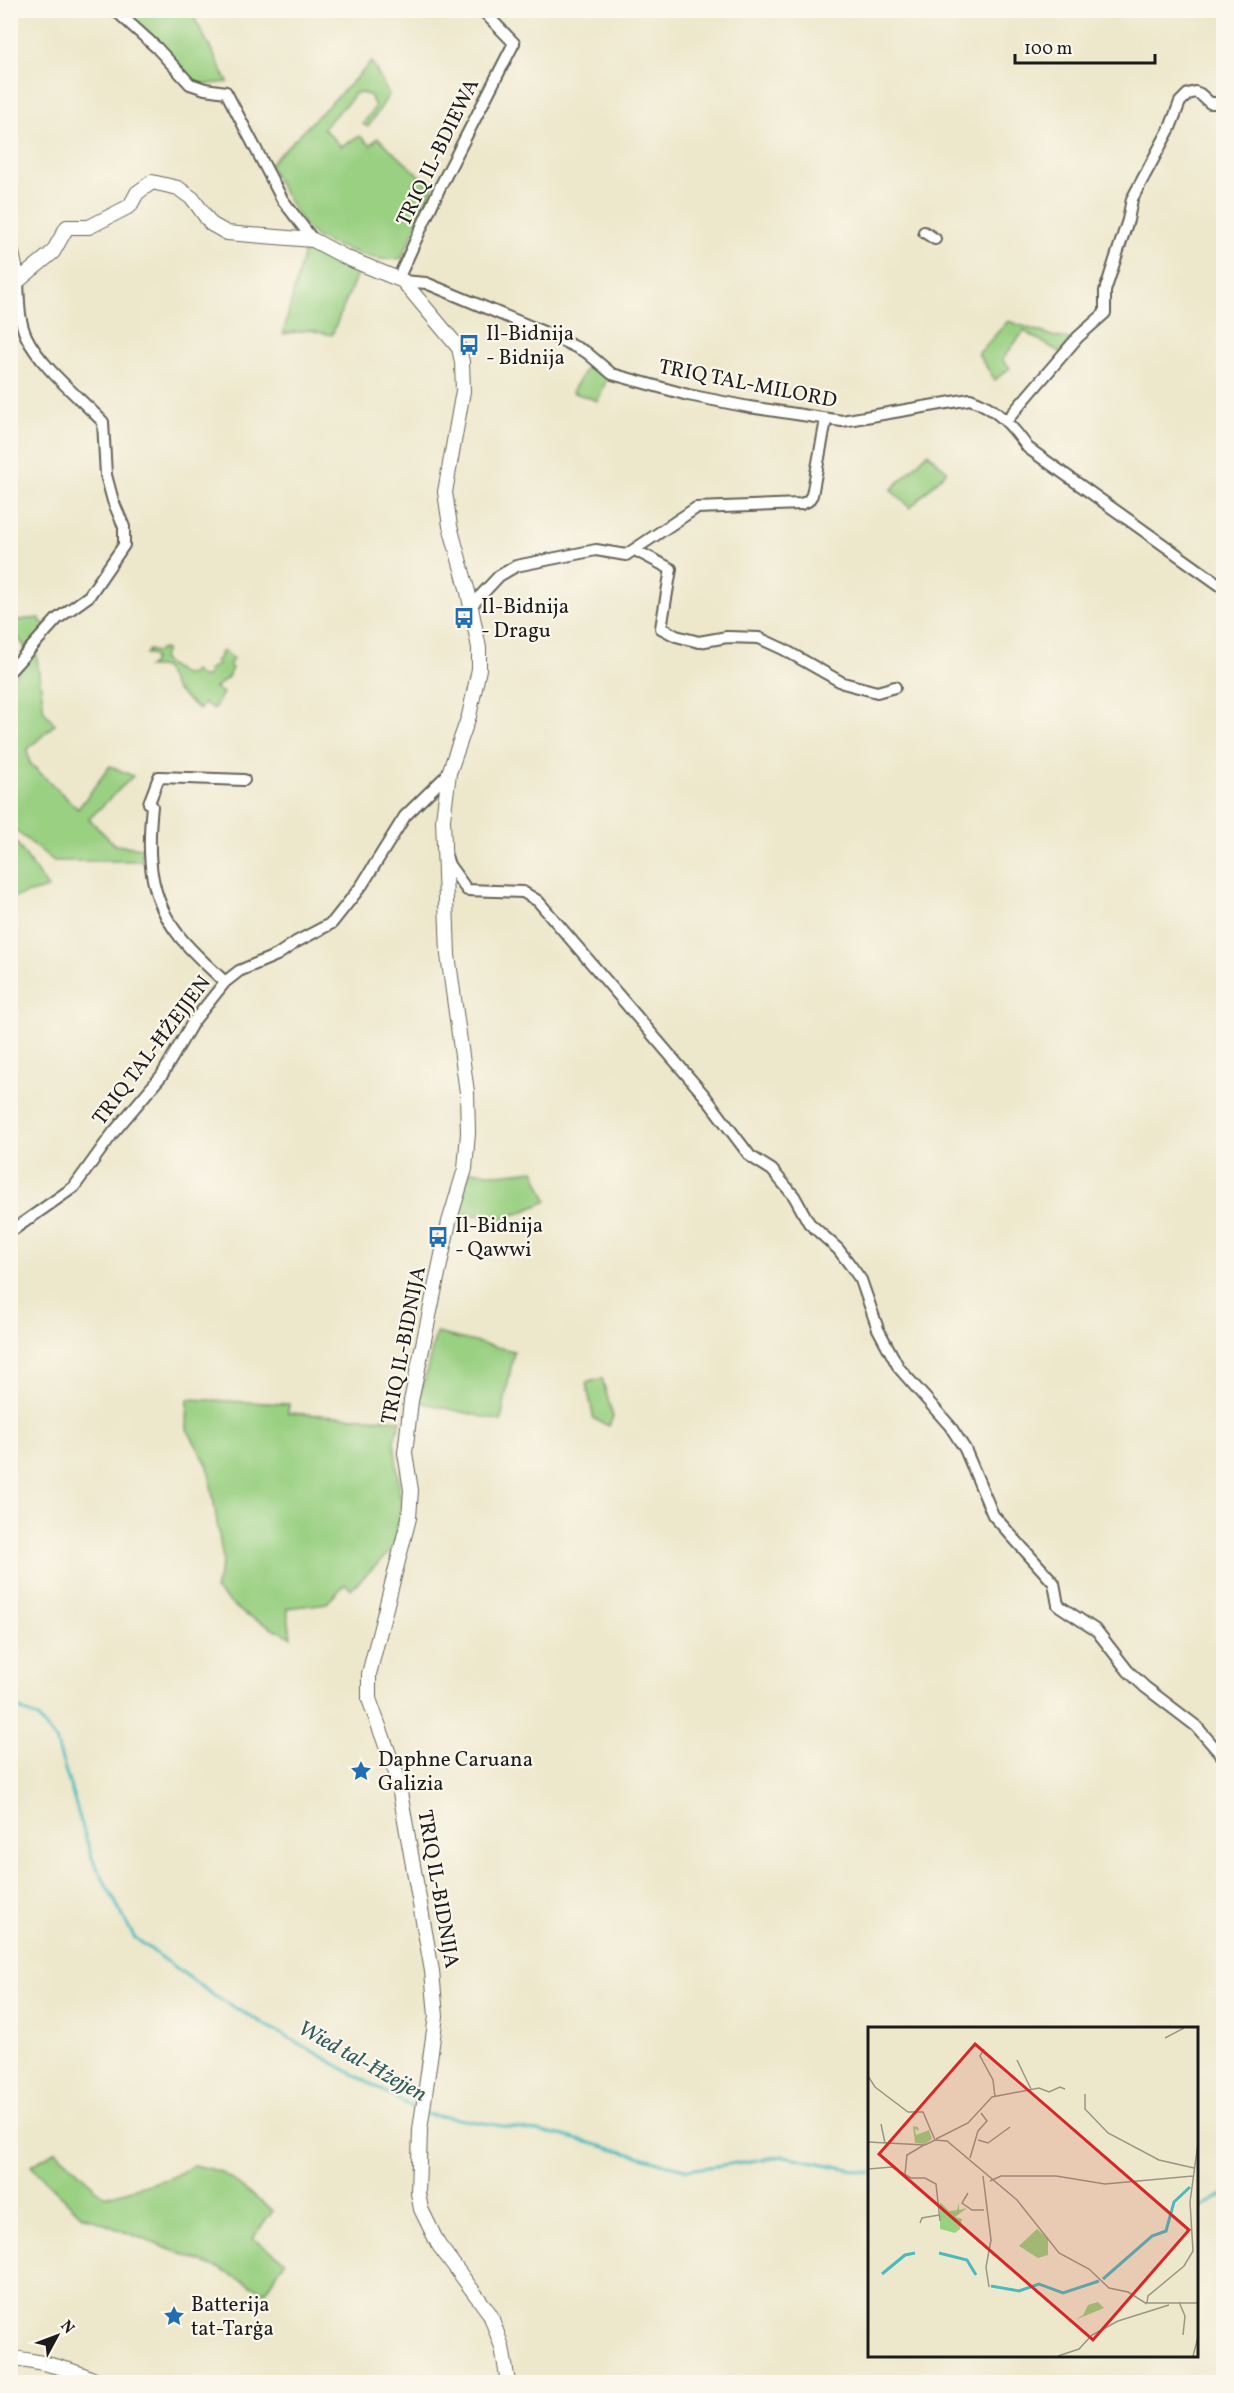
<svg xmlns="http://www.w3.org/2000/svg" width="1234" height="2393" viewBox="0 0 1234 2393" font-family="Vollkorn,serif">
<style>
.green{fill:#9ad082;stroke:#5b764f;stroke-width:1.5}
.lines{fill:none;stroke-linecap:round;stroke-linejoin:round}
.stream{stroke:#4bbac0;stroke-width:3}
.minor-casing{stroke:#656359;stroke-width:14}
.tertiary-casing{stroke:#656359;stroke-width:16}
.minor{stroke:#fff;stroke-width:10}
.tertiary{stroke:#fff;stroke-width:14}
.labels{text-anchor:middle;stroke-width:4.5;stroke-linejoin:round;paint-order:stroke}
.street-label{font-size:21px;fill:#1c1c1c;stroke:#fbf7ec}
.poi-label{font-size:21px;fill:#1c1c1c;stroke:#fbf7ec;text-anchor:start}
.water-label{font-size:22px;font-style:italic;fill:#2f5b5e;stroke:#fbf7ec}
.inset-river{fill:none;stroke:#4bbac0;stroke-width:3}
.inset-road{fill:none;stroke:#999685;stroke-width:1.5}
.view{fill:#d62828;fill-opacity:0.15;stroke:#d62828;stroke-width:3}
.inset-edge{fill:none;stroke:#1c1c1c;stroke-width:3}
</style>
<rect width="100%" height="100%" fill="#fbf7ec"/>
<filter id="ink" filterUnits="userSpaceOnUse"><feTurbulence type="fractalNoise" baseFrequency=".0167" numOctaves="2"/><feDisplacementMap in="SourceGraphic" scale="12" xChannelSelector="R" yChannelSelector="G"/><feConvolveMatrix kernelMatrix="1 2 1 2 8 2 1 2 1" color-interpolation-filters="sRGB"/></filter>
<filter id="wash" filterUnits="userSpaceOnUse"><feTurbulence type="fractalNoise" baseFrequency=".008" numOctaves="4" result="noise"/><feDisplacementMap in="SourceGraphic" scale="24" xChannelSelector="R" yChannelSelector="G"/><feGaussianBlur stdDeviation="1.35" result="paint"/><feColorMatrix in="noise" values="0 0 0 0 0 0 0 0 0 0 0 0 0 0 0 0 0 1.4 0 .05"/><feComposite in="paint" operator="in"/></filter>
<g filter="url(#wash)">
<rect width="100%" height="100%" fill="#ede7cb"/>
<path class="green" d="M123,11H191L228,82L199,85Z
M372,62L389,95L368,127L363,124L375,107L370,95L360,93L353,94L351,99L323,128L341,146L360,136L370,145L378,138L433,188L402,258C385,262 368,257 352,251C342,247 327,244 318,238C301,227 279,184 269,165Z
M304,251L315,252L359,269L332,335L310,330L283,334Z
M1008,321L1055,337L1071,339L1061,353L1024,331L1002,360L1010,368L995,380L978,354Z
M590,361L608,376L598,401L572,392Z
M928,453L947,471L910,508L891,490Z
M10,613L13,617L18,620L40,618L41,623H48L27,650L11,628Z
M163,649L166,650L162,659C167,664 178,671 184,675L192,674L194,671L201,677H206L209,674L208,670L218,664L215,661L220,657V653L224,651L233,659L229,665L232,668L228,677L215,688L223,693L214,709L204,703L200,709L196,707L175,689L164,667H148L153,663L154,658L150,654H146L149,650L155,652Z
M36,651L44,711L55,724L27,750L30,763L78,809L110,766L133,776L89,819L115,845L143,848L141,861H54L11,827V681Z
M10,835H11L48,888L11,898Z
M534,1170L547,1201L520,1213L501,1218L458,1213L469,1171L499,1174Z
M436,1333L514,1351L501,1421L419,1402Z
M602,1378L613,1417L609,1426L594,1419L586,1383Z
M188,1399L289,1404L288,1413L401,1420L394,1440L401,1506L395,1547L351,1589L345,1584L327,1603L287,1608L291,1637L244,1614L215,1590L223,1560L208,1466L187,1429Z
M56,2151L105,2197L170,2178L195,2165L221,2172L273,2211L253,2238L285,2261L265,2292L218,2268L81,2215L31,2166Z"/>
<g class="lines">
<path class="stream" d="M10,1704L38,1718L56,1740L92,1858L134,1937L216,1997L419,2111
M425,2114L561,2135L688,2170L784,2156L870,2173
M1196,2210L1224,2194"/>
</g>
</g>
<g filter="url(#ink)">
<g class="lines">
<defs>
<path id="minor" d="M115,10L157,48L190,84L205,89L226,92L282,199L313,240
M924,232L935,239
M398,279L440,187L514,43L482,10
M403,281L426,283L546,333L586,352L612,374L688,395L749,407L842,421L970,399C997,408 1012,426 1028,448L1224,588
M1007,420L1078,337L1105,313V291L1128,220L1132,199L1170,128L1180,102L1188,94L1195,92L1200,94L1210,103H1224
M635,550L671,569L661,628L676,636L699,642L727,637L759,638L783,649L843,683L877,692L895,687
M470,607L499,576L516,566L596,550L626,555L696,508L801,504L808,501L812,495L826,420
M10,671L57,619L89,596L124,545V527L113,501L106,475L103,422C79,397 40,366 26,336C18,319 19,298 18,281
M446,856L449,865L467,890L523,892L538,901L704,1095L750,1156L772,1170L794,1196L809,1223L838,1249L851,1266L861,1280L878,1329L899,1368L950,1426L965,1449L993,1515L1054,1583L1058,1605L1097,1631L1128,1671L1145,1687L1196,1726L1224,1758
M225,982C210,968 193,953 180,937C148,897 147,854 152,806L149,803L159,777L244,780
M10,1232L74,1187L113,1133L162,1075L193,1022L225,982L239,971L277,955L296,942L332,923L362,885L405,816L449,773"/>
<path id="tertiary" d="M10,243L18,281
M18,281L53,252L67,227H89L130,206L137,193L152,182L178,188L193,199L211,224L227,233L313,240L347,258L403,281L459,348L462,362L463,391L445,492L450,526L468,592L479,648V669L469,716L449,773L443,819L448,955L467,1092L468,1133L465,1169L449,1222L411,1401L405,1453L411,1490L409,1518L369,1674V1699L397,1776L432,1971L436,2016L420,2130L418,2193L421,2209L438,2244L490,2314L502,2347L508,2382
M10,2358C37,2360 76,2370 99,2382"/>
</defs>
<use href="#minor" class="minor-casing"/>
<use href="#tertiary" class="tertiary-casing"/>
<use href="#minor" class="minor"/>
<use href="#tertiary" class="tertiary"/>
</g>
</g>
<defs>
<symbol id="bus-bare" viewBox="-9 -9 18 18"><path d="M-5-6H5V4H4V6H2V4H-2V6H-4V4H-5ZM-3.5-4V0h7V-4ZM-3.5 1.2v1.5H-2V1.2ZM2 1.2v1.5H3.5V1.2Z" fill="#1f6fb2" stroke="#fbf7ec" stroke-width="2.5" paint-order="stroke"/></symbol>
<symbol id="sight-bare" viewBox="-9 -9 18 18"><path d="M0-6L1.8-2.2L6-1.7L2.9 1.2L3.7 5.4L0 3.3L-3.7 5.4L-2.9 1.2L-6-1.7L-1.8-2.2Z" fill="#1f6fb2" stroke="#fbf7ec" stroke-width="2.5" paint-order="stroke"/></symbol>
</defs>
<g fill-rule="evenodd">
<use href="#bus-bare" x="454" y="330" width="30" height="30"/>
<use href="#bus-bare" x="449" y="603" width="30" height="30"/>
<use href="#bus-bare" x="423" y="1222" width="30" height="30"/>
<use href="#sight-bare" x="346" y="1756" width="30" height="30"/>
<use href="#sight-bare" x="159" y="2301" width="30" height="30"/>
</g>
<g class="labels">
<g class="street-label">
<text transform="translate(437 152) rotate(-64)" y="7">TRIQ IL-BDIEWA</text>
<text transform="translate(748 383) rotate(11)" y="7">TRIQ TAL-MILORD</text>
<text transform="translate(151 1050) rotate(-53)" y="7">TRIQ TAL-ĦŻEJJEN</text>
<text transform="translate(403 1345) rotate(-79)" y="7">TRIQ IL-BIDNIJA</text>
<text transform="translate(439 1889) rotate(80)" y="7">TRIQ IL-BIDNIJA</text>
</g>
<g class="poi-label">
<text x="486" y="340">Il-Bidnija<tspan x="486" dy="24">- Bidnija</tspan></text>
<text x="481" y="613">Il-Bidnija<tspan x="481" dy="24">- Dragu</tspan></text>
<text x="455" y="1232">Il-Bidnija<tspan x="455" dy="24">- Qawwi</tspan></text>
<text x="378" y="1766">Daphne Caruana<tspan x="378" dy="24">Galizia</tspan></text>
<text x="191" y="2311">Batterija<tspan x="191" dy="24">tat-Tarġa</tspan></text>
</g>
<g class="water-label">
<text transform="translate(363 2060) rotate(29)" y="8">Wied tal-Ħżejjen</text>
</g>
</g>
<g transform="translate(868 2027)">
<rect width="330" height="330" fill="#ede7cb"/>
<path d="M45,99L50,100L51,104L47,102L48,108L61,103L64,112L57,117L47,116ZM72,175L81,184L89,183L91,176V183L99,181L87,190L94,192L92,202L87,206L72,202ZM169,202L180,212V228L170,231L151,219ZM230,275L236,281L207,293L215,288L220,278Z" fill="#9ad082"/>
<path class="inset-river" d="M71,226L99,233L108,248M14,247L37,228L47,226M235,252L284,209L298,204L306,175L322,160M123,259L151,264L171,257L195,266L231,254"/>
<path class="inset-road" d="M297,11L316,1M116,22L112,29L125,53L127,70M149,33L163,62M0,49L7,60L40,85H55L67,113M217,67V82L240,106L291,133L326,141M13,97L17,116M68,112L100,96L124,70L171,61L181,65L192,60L197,62M110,113L120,116L142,100M0,115L57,118L67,113L79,114L149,173L191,226L221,242L241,261L260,265L279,277M102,131L110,104L119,94L113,86M0,142L24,140L43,151H57L68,157L72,194M37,147L39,128L56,118M115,149L123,213L118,240L121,260M122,154L133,149H188L237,157L325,149M100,166L94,176L104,183H116M52,196L54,191L71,188M311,275L317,289L315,308M279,276L280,269L316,239L325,224L322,175L330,116M279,276H330M190,329L211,322L224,308L250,294L301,278M325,329L330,310"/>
<path class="view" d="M107,17L321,203L225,313L11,127Z"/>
<rect width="330" height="330" class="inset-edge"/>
</g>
<rect width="1234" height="2393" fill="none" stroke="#fbf7ec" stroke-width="36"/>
<g transform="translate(57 2336) rotate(49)" stroke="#fbf7ec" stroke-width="4.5" paint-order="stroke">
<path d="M0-4.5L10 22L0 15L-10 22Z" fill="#1c1c1c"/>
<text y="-9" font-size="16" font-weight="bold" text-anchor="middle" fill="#1c1c1c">N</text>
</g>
<path d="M1015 54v9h140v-9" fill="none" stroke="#1c1c1c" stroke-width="3"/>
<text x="1024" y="54" font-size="18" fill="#1c1c1c" stroke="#fbf7ec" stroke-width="4.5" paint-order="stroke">100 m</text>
</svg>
